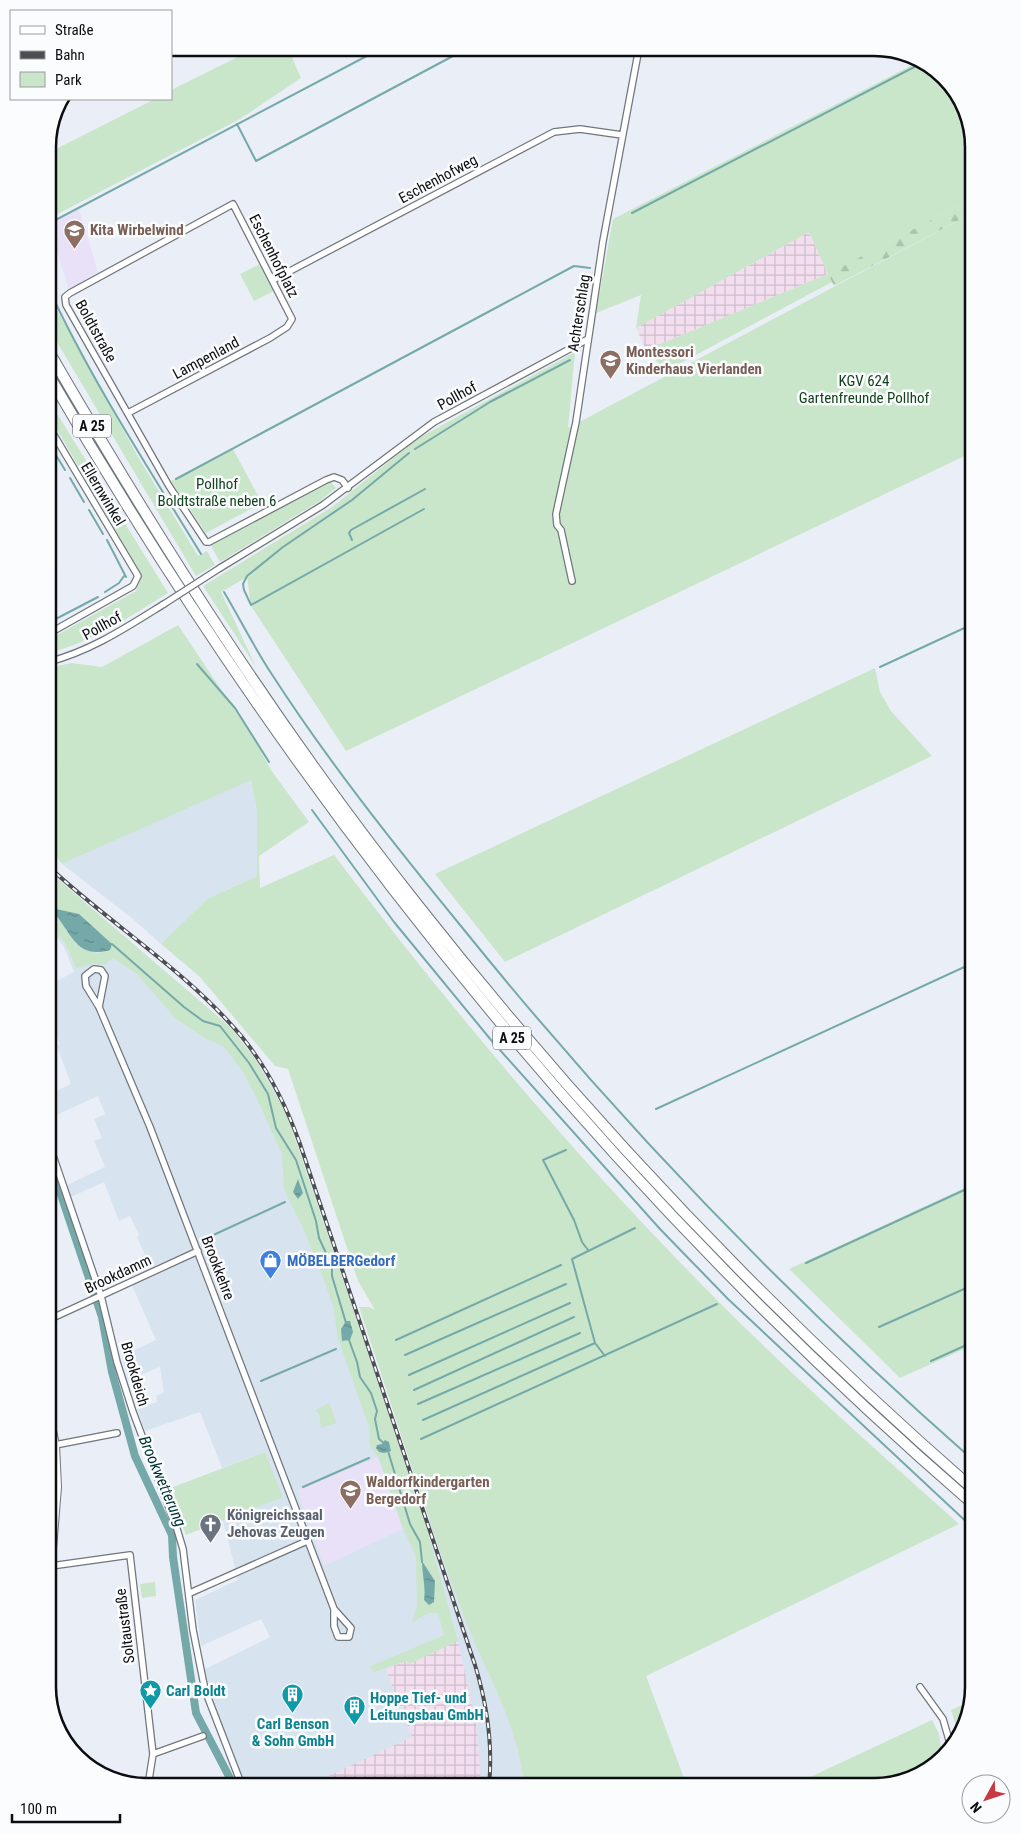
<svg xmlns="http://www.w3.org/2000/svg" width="1021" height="1834" viewBox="0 0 1021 1834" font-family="'Roboto Condensed',sans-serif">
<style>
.built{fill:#d8e3f0}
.industrial{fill:url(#industrial-grid)}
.education{fill:#e8e1f7}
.green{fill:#c9e6ca;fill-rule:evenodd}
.forest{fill:url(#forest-firs)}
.water{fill:url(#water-ripples)}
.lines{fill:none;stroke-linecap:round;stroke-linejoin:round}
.stream{stroke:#75a9a9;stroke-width:2}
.canal{stroke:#75a9a9;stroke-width:8}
.minor-casing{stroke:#70767c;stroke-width:8}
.secondary-casing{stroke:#70767c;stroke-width:10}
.motorway-casing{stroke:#70767c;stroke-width:12}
.minor{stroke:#fff;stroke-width:5.5}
.secondary{stroke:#fff;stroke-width:8}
.motorway{stroke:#fff;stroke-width:10}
.rail-casing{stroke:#4b4e52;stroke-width:4}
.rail{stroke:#fbfcfe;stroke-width:2;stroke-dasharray:5.5;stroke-linecap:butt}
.minor-bridge-casing{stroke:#70767c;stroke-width:8;stroke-linecap:butt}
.minor-bridge{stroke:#fff;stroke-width:5.5}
.labels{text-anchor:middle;stroke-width:5;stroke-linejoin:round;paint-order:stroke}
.shield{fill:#fbfcfe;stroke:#535557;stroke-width:1}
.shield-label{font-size:14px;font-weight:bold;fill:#0b0d10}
.street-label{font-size:15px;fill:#0b0d10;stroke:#fbfcfe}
.education-label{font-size:15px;font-weight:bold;fill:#785e54;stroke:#fbfcfe;text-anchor:start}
.park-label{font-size:15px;fill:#14441c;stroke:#fbfcfe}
.shop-label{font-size:15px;font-weight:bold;fill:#366cbe;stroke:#fbfcfe;text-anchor:start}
.worship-label{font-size:15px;font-weight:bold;fill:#5b616d;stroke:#fbfcfe;text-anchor:start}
.culture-label{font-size:15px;font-weight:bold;fill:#0d838f;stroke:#fbfcfe;text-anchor:start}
.water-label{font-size:16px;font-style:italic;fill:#033;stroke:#fbfcfe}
.rim{fill:none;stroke:#0b0d10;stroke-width:2.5}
</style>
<defs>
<pattern id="industrial-grid" width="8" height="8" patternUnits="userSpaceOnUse" patternTransform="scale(1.25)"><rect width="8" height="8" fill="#f2deee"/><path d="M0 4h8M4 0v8" fill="none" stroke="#cebdcb"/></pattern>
<pattern id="forest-firs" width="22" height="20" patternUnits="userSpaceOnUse" patternTransform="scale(1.25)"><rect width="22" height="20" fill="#c9e6ca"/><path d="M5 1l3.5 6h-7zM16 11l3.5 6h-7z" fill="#abc4ac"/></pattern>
<pattern id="water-ripples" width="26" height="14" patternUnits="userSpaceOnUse" patternTransform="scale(1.25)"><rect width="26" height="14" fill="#75a9a9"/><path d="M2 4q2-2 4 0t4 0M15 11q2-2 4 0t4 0" fill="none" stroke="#5e8888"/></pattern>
</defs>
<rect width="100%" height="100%" fill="#eaeff7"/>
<path class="built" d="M251,779L257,811V876L207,899L161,944L133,919L62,864Z
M54,876L230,1027L256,1060L277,1094L287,1115L425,1522L431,1521L466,1620L511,1724L520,1757L524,1786H246L219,1722L209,1691L205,1669L270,1637L261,1619L201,1646L195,1600L238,1580L223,1521L282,1496L265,1452L222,1468L200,1412L145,1431L137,1408L157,1402L156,1395L164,1393L160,1367L128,1380L122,1356L156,1340L128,1276L103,1288L99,1277L145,1255L137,1237L139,1235L130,1216L119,1221L104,1182L71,1197L67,1185L105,1167L94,1141L102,1138L94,1119L105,1114L98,1096L48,1119V1095L71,1084L57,1046L60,1044L48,1017L49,1002L48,985L74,972L64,947L48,926V903Z"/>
<path class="industrial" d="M809,232L828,274L646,350L636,328Z
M458,1641L477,1729L481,1786H307L412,1737L386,1669L408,1660L409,1663Z"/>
<path class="education" d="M79,209L98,272L69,290L49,225Z
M378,1457L403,1529L324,1566L297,1490Z"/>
<path class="green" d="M256,48H288L301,78L240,119L48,219V153L155,99H171V90Z
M918,62L934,68L966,109L973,147V198L829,274L832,282L666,371L646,350L828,274L809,232L636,328L641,295L596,313L613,219Z
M973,213V452L346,751L251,606L247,577L221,592L256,667L203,586L332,507L417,439L575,352L568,428Z
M260,264L274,291L254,301L240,274Z
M48,294L137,455L198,556L207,551L215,565L196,576L48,327Z
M48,399L168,593C129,617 93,642 48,653V640L136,591L142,576L48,414Z
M233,449L262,503L206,533L171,481Z
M330,481L336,488L320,501L220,562L210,544Z
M178,625L253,737L271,770L309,822L259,856L260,888L334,855C453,1012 582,1165 722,1305C798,1381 879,1452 959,1524L646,1676L687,1786H524C518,1723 487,1676 465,1619C426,1517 394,1411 359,1307H369L375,1310L358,1281L288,1069L275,1066L200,977L161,944L207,899L257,876V811L251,780L62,864L48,845V668L71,663L102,667Z
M875,668L880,692L891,711L932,756L505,962L435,874Z
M54,876L230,1027L256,1060L287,1115L425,1522L458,1641L409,1664L407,1661L374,1672L369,1667L444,1635L438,1613H429L412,1622L417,1605L416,1557L403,1529L378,1457L370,1446L369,1427L338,1339L333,1306L325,1283L304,1230L284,1189L282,1154L256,1097L241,1069L223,1046L206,1039L176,1019L137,974L113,958L105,965L94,964L76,968L66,945L48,921V903ZM56,910L63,911L101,953C74,953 68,931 56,910Z
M973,1184V1345L900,1378L789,1269Z
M329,1403L337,1423L321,1428L319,1414L315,1410Z
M265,1452L283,1497L186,1535L168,1489Z
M155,1582L156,1596L142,1598L140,1584Z
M969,1702L959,1736L951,1710Z
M932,1720L939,1734L942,1755L912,1779L874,1786H791Z"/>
<path class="forest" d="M973,198V213L834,286L828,274Z"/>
<path class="water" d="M56,909L79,914L112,944L110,950C77,959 73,936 55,914Z
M298,1179L303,1193L298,1199L293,1192Z
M346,1321H350L353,1332L350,1340L342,1341L341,1329Z
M385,1440L389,1442L391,1451L384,1453L379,1452L376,1448L377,1445L382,1444Z
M422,1561L435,1581L434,1602L429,1605L424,1600C426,1587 422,1575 422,1561Z"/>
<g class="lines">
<path class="stream" d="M237,124L256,161L468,48
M632,213L922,63
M48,224L382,48
M48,287C91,380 148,467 201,554
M48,442L65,470
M415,449L490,402L570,360
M409,453L352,500L283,547L247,576L243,584L244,590L251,605L424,509
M70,478L84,502
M176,479L574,266L590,268
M89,510L103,534
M107,540L126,577
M352,540L349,533L351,530L425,489
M105,592L119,583L124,576
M224,592C240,619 254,647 271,673C329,763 397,848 465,931C619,1122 790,1299 973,1460
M48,623L98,597
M197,664L235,708L269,762
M880,667L973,624
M312,810L394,922L491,1040L660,1229L728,1299L973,1528
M112,944L184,1007L203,1021L220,1026L249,1063L268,1094L276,1128L296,1160L316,1221L319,1238L332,1266V1276L346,1323
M656,1109L973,963
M566,1150L543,1160L574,1220L582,1242L588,1250
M209,1237L285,1202
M806,1263L973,1186
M879,1327L973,1285
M349,1340L357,1362L360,1377L371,1393L377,1411L375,1419L379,1439L385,1444
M396,1340L561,1265
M405,1355L566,1284
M605,1356L595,1343L572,1259L635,1228
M931,1361L973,1342
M409,1375L570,1303
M261,1381L336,1349
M414,1390L574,1317
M418,1404L580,1333
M423,1420L595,1343
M421,1439L717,1304
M388,1451L410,1524L420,1542L422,1562
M303,1487L369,1458"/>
<path class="canal" d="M48,1156L102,1317L112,1372L135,1456L172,1535L173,1557L196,1713L234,1786"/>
<defs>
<path id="minor" d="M273,280L554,132L580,129L622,135
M128,413L270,338L287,327L292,319L233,204L70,293L65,297L66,305L169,486L206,542H209L326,480L334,477L342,480L348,488
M220,568L323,505L434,422L588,339
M572,581L561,530L557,525L556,514L576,422L603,241L639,48
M48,634L133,586L138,576L48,425
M48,662C91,651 127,627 164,604
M48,871L49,862L48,858
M99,1007L105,976L101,970L94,969L85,976L86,986L99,1007L150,1127L334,1609L351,1628L349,1637H338L334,1626V1609
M48,1141L101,1296L117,1362L133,1412L177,1529L183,1549L193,1630L205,1690L242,1786
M48,1320L198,1251
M55,1445L117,1433
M51,1566L130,1555L153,1754L148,1786
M190,1593L307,1541
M920,1687L943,1719L951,1747
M153,1754L203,1736"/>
<path id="secondary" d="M48,1598L57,1487L55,1445L48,1411"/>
<path id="motorway" d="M48,350C159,542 279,730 417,904C584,1116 770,1312 973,1489
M48,374C296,802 599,1180 973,1504"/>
</defs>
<use href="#minor" class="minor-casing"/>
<use href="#secondary" class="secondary-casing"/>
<use href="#motorway" class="motorway-casing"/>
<use href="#minor" class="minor"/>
<use href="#secondary" class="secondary"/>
<use href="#motorway" class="motorway"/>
<defs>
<path id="rail" d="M48,866C110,924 187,971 242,1037C268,1069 286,1105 300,1144L475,1665C487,1704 493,1745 489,1786"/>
</defs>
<use href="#rail" class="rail-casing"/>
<use href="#rail" class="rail"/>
<defs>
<path id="minor-bridge" d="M164,604L220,568"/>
</defs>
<use href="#minor-bridge" class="minor-bridge-casing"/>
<use href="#minor-bridge" class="minor-bridge"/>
</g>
<defs>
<symbol id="school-pin" viewBox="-11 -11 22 30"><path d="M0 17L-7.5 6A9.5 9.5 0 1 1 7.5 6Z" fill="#8d6e63" stroke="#fbfcfe"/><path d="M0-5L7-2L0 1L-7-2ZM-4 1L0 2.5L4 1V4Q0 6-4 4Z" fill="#fff"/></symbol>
<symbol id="shop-pin" viewBox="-11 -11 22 30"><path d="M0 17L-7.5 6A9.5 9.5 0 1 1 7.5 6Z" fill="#3f7fe0" stroke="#fbfcfe"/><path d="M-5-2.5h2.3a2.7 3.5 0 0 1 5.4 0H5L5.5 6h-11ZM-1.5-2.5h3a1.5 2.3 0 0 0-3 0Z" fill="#fff"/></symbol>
<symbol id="church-pin" viewBox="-11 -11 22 30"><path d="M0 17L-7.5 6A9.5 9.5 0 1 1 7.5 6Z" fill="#6b7280" stroke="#fbfcfe"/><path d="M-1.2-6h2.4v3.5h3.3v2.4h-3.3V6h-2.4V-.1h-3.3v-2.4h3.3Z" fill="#fff"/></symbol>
<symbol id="sight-pin" viewBox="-11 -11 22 30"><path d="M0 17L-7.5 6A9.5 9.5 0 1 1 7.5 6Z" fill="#0f9aa8" stroke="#fbfcfe"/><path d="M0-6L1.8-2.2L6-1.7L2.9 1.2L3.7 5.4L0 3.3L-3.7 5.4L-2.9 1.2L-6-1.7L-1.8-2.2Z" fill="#fff"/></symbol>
<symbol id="building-pin" viewBox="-11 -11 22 30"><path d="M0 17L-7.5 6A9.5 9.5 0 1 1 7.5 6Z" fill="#0f9aa8" stroke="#fbfcfe"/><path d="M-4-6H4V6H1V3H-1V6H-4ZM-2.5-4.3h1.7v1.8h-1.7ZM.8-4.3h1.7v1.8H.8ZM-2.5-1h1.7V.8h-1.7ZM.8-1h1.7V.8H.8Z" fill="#fff"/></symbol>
</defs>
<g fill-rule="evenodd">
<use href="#school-pin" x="62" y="218" width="25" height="34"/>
<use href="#school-pin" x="598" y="348" width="25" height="34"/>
<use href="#shop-pin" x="258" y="1248" width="25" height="34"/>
<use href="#school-pin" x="338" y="1478" width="25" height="34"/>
<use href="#church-pin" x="198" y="1512" width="25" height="34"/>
<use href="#sight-pin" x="138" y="1678" width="25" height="34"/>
<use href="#building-pin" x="280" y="1682" width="25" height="34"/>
<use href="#building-pin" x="342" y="1694" width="25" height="34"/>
</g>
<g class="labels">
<g class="shield">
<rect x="73" y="414.5" width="38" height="23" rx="4"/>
<rect x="493" y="1026.5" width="38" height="23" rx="4"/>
</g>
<g class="shield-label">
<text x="92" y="431">A 25</text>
<text x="512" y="1043">A 25</text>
</g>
<g class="street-label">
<text transform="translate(438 179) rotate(-28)" y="5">Eschenhofweg</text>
<text transform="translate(274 256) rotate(63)" y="5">Eschenhofplatz</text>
<text transform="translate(579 313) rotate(-81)" y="5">Achterschlag</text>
<text transform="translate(96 331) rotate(61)" y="5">Boldtstraße</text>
<text transform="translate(206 358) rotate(-28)" y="5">Lampenland</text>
<text transform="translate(457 396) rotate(-29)" y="5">Pollhof</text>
<text transform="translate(103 494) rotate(59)" y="5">Ellernwinkel</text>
<text transform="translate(102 626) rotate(-29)" y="5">Pollhof</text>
<text transform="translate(218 1268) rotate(69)" y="5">Brookkehre</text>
<text transform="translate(118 1274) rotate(-25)" y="5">Brookdamm</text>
<text transform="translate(135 1374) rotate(74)" y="5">Brookdeich</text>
<text transform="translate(125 1626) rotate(-97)" y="5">Soltaustraße</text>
</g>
<g class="education-label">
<text x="90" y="235">Kita Wirbelwind</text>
<text x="626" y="357">Montessori<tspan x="626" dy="17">Kinderhaus Vierlanden</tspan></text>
<text x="366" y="1487">Waldorfkindergarten<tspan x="366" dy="17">Bergedorf</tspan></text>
</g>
<g class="park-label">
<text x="864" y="386">KGV 624<tspan x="864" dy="17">Gartenfreunde Pollhof</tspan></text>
<text x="217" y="489">Pollhof<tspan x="217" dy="17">Boldtstraße neben 6</tspan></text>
</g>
<g class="shop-label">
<text x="287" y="1266">MÖBELBERGedorf</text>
</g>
<g class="worship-label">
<text x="227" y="1520">Königreichssaal<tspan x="227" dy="17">Jehovas Zeugen</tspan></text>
</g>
<g class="culture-label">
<text x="166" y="1696">Carl Boldt</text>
<text x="370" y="1703">Hoppe Tief- und<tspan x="370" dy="17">Leitungsbau GmbH</tspan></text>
<text x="293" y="1729" text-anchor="middle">Carl Benson<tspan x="293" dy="17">&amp; Sohn GmbH</tspan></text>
</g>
<g class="water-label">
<text transform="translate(163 1481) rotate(67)" y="6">Brookwetterung</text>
</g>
</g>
<path d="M0 0H1021V1834H0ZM147 56H874A91 91 0 0 1 965 147V1687A91 91 0 0 1 874 1778H147A91 91 0 0 1 56 1687V147A91 91 0 0 1 147 56Z" fill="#fbfcfe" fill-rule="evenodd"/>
<path class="rim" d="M147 56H874A91 91 0 0 1 965 147V1687A91 91 0 0 1 874 1778H147A91 91 0 0 1 56 1687V147A91 91 0 0 1 147 56Z"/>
<rect x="10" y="10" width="162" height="90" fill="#fbfcfe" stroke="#9b9c9f"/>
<rect x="20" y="26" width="25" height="8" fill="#ffffff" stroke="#9b9c9f"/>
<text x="55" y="35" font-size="15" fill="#0b0d10">Straße</text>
<rect x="20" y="51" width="25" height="8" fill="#4b4e52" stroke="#9b9c9f"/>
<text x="55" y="60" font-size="15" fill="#0b0d10">Bahn</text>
<rect x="20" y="72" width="25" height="15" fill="#c9e6ca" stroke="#9b9c9f"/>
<text x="55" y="85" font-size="15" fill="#0b0d10">Park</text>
<g transform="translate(986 1799) rotate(230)"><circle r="24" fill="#fbfcfe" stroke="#9b9c9f"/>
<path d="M0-4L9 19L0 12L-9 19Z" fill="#c93943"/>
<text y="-8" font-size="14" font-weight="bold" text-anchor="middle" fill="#0b0d10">N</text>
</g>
<path d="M12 1814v8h108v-8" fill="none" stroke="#0b0d10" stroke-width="2.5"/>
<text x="20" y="1814" font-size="15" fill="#0b0d10" stroke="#fbfcfe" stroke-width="4" paint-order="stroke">100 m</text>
</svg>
